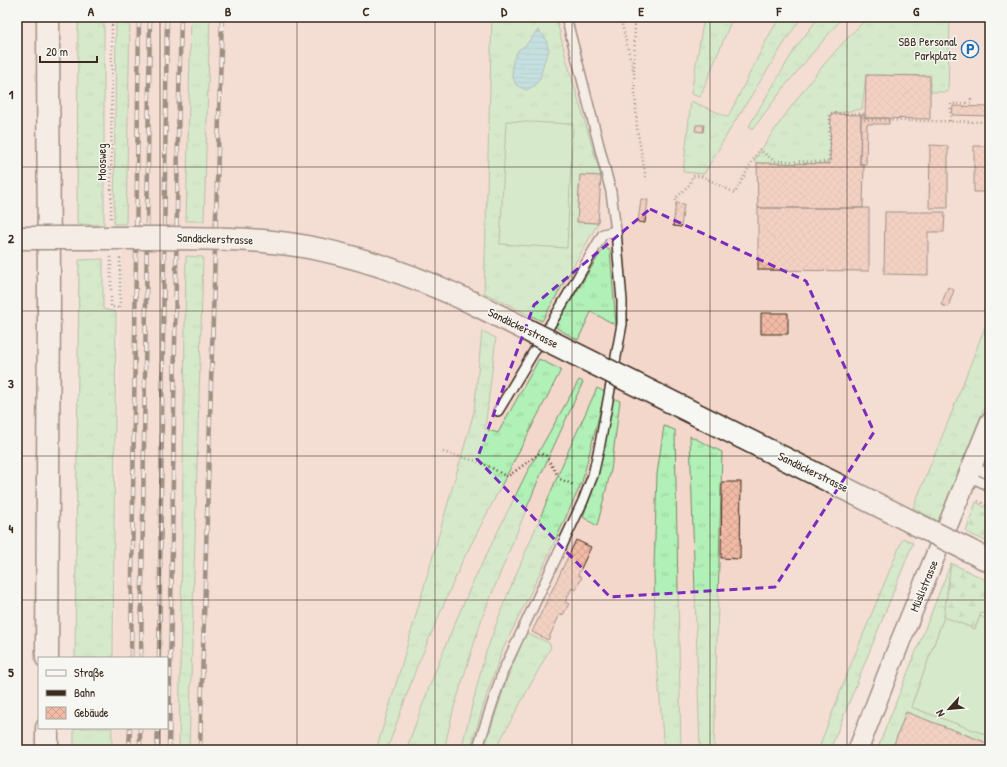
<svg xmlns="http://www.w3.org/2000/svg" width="1007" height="767" viewBox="0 0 1007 767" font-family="'Patrick Hand',sans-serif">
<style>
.built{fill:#f3d7cb}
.grass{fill:url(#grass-tufts);stroke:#768d6a}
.forest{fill:url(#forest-firs);stroke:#768d6a}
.garden{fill:#b1f0b7;stroke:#768d6a}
.water{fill:url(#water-rules);stroke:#6a9395}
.building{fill:url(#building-cross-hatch);stroke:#3b2a1e}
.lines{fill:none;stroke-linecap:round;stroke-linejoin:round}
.service-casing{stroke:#3b2a1e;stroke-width:12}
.minor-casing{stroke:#3b2a1e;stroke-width:22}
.tertiary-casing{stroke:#3b2a1e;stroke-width:25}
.motorway-casing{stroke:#3b2a1e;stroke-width:25}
.path{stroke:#3b2a1e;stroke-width:2.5;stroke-dasharray:1 3;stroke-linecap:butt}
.service{stroke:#f6f6f2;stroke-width:9}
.minor{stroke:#f6f6f2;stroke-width:19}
.tertiary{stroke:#f6f6f2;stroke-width:22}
.motorway{stroke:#f6f6f2;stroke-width:22}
.rail-casing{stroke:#3b2a1e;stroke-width:4.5}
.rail{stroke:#f6f6f2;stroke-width:3;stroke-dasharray:9;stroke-linecap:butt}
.tertiary-bridge-casing{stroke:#3b2a1e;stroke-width:25;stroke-linecap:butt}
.tertiary-bridge{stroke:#f6f6f2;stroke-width:22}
.marked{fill:none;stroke:#7b2cbf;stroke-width:3;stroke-dasharray:8 5;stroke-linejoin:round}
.grid{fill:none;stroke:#3b2a1e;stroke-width:1;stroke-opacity:0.55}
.labels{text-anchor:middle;stroke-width:3;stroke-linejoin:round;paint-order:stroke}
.poi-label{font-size:12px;fill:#3b2a1e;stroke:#f6f6f2;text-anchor:end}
.street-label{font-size:12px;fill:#3b2a1e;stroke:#f6f6f2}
.neatline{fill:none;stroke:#3b2a1e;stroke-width:1.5}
.grid-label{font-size:13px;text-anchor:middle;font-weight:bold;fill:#3b2a1e}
</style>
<defs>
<pattern id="grass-tufts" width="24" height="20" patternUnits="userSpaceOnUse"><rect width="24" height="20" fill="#b1f0b7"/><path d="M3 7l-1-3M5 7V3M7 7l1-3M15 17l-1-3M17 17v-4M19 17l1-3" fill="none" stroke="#99ce9d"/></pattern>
<pattern id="forest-firs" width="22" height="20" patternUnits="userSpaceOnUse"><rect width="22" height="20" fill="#b1f0b7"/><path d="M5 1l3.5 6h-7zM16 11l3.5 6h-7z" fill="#99ce9d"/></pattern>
<pattern id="water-rules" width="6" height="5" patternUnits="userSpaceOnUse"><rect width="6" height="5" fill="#89d9e5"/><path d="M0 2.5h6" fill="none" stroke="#77bac4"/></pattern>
<pattern id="building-cross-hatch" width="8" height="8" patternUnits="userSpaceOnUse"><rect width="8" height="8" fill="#f1baa5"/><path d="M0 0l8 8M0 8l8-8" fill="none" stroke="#d0a08e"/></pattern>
</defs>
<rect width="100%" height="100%" fill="#f4e4db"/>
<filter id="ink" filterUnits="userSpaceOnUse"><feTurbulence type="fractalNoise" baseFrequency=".025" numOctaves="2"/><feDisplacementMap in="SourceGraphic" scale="8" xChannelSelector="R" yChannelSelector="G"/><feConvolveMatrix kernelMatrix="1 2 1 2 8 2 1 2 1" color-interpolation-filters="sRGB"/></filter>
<g filter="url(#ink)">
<path class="built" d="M122,17H990V394L938,521L927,515L913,543L830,750H114V728H167V658H115L118,382L124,191Z"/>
<path class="grass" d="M78,17H104V225L77,224Z
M116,17H130L126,224H114Z
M191,17H210L204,221H186Z
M492,17H556L566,58L601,176L580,175L577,222L598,223L542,321L484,293Z
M704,17H733L700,97L691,94Z
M780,17H802L792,31L732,126L704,174L683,172L691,101L728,117L768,37Z
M819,17H843L785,86L753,129L749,126L796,47Z
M868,17H950L948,92H931L930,76L866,75L862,109L831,114L830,164L757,163L754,161C773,131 794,102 816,74C832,54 850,35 868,17Z
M604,247L610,250L616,325L591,312L578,340L555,327Z
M186,256L203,257L189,750H179Z
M103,259V309L116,312L113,658H75L79,260Z
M990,314V394L938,521L913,508L950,417Z
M482,331L496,338L485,429L498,433L539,359L561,370L462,562L416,669L387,750H376L399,674L474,412Z
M579,380L583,382L537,483L482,618L453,711L444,750H406L428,690L451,632L472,584L526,474Z
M597,388L605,392L582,482L543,567L503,649L488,691L470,750H461L484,658L502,608L566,456Z
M613,398L620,401L611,470L597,526L583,517L594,485Z
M664,426L675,430L681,750H664L655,638L654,568L657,474Z
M690,436L722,452L714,750H700Z
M903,538L913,543L830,750H818L851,664Z
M951,563L944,617L911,707L990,736V744L906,712L892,750H877Z
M526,633L549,643L551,647L495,750H484L507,679Z
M74,728H112V750H74Z"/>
<path class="forest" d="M976,502L990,510V543L966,532Z
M951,563L990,582V616L981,613L975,629L944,617Z"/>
<path class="garden" d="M506,121L573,124L567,248L500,244Z
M980,616L990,620V736L911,707L944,617L975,629Z"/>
<path class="water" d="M538,30L545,37L549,50L544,62L540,79L534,86L526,90L516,85L512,75L513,60L518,50L526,45L531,38Z"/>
<path class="building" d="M866,75L930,76V119L865,118Z
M953,106L990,107V116L952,115Z
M831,114L861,115L860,164H864L863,208H758L757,163L830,164Z
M861,115H865V118H889V124H867L866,165H864V164H860Z
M696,125H704L703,132L695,131Z
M930,145L948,146V208H929Z
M974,146H990V192H974Z
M580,175L601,176L598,223L577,222Z
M641,199L648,200L645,223L638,222Z
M676,203L684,204L681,227L673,226Z
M758,208H869V271L758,270Z
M885,212H945L944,232H928V275L884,274Z
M948,287L954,290L948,307L941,305Z
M761,313H788V334H761Z
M722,482H741L740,559L721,558Z
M576,540L591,547L578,575L582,577L576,590L572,588L565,602L569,604L563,615L560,614L548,640L532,632Z
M906,712L990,744V750H892Z"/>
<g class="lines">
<defs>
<path id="service" d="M498,411L556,315L603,234L616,231
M972,466L990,475
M968,476L990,486
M477,750L503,671L583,501L593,475L600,444L622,324V301L616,231L611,192L566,17"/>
<path id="minor" d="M858,750L900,642L990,422"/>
<path id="tertiary" d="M968,550L990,561"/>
<path id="motorway" d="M47,658L49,302L48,17
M47,750V728"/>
</defs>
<use href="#service" class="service-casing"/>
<use href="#minor" class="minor-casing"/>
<use href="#tertiary" class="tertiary-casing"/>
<use href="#motorway" class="motorway-casing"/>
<path class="path" d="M620,17L633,69
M635,17L634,73L637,129L646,178
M950,121L951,104L971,103V98
M676,201L677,197L690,184L692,176H701L735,193L759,149L774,161L829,162L830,113L864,114L863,120L990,122
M111,218L112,17
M111,257V307L120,308V258
M443,452L479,462L492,468L507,477L540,453L546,456L560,479L574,485
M978,501L990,507"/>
<use href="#service" class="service"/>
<use href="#minor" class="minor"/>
<use href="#tertiary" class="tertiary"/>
<use href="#motorway" class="motorway"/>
<defs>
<path id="rail" d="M131,658L139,17
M141,658L150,17
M159,658L167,17
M129,750L130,728
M140,750V728
M157,750L158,728
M169,750L178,138L181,17
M200,750L222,17"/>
</defs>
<use href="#rail" class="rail-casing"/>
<use href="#rail" class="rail"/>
<defs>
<path id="tertiary-bridge" d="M17,238C64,238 110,238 157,238C205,238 253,238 302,246C361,256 417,277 471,302L968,550"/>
</defs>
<use href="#tertiary-bridge" class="tertiary-bridge-casing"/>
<use href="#tertiary-bridge" class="tertiary-bridge"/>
</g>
</g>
<path d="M0 0H1007V767H0ZM650,209L806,281L874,432L775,587L610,597L477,459L534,305Z" fill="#f4e4db" fill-opacity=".55" fill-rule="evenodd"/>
<path class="marked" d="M650,209L806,281L874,432L775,587L610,597L477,459L534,305Z"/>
<path class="grid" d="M160,17V658M297,17V750M435,17V750M572,17V750M710,17V750M847,17V750M17,167H990M17,311H990M17,456H990M17,600H990M160,728V750"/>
<defs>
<symbol id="parking-ring" viewBox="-11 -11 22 22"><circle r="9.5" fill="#f6f6f2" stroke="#1f6fb2" stroke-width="1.5"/><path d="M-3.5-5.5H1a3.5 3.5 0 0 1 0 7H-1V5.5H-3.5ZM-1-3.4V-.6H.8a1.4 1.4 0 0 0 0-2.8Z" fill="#1f6fb2"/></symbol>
</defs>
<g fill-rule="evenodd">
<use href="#parking-ring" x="960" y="39" width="20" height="20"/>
</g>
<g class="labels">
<g class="poi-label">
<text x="957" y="46">SBB Personal<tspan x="957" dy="14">Parkplatz</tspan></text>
</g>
<g class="street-label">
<text transform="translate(102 162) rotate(-90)" y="4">Moosweg</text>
<text transform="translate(215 239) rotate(2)" y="4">Sandäckerstrasse</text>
<text transform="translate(523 328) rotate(26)" y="4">Sandäckerstrasse</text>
<text transform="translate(813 472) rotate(26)" y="4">Sandäckerstrasse</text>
<text transform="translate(924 586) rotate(-68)" y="4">Müslistrasse</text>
</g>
</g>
<rect width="1007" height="767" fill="none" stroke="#f6f6f2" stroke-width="44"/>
<rect x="38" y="657" width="130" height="72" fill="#f6f6f2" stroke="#aba49d"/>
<rect x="46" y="670" width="20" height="6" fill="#f6f6f2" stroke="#aba49d"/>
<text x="74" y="677" font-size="12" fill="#3b2a1e">Straße</text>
<rect x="46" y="690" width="20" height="6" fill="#3b2a1e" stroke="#aba49d"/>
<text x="74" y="697" font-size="12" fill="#3b2a1e">Bahn</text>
<rect x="46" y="707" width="20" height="12" fill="url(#building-cross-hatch)" stroke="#aba49d"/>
<text x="74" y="717" font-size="12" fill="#3b2a1e">Gebäude</text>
<g transform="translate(949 709) rotate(243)" stroke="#f6f6f2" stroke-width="3" paint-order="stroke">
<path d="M0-3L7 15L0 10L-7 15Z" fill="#3b2a1e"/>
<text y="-6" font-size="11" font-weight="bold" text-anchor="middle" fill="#3b2a1e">N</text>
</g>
<path d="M40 56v6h57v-6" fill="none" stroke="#3b2a1e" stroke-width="2"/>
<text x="46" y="56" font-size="12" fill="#3b2a1e" stroke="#f6f6f2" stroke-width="3" paint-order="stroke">20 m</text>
<rect x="22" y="22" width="963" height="723" class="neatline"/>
<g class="grid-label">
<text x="91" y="16">A</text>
<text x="228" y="16">B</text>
<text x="366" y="16">C</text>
<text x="504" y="16">D</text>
<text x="641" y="16">E</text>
<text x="779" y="16">F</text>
<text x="916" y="16">G</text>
<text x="11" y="99">1</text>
<text x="11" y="243">2</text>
<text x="11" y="388">3</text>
<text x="11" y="533">4</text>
<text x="11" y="677">5</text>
</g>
</svg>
